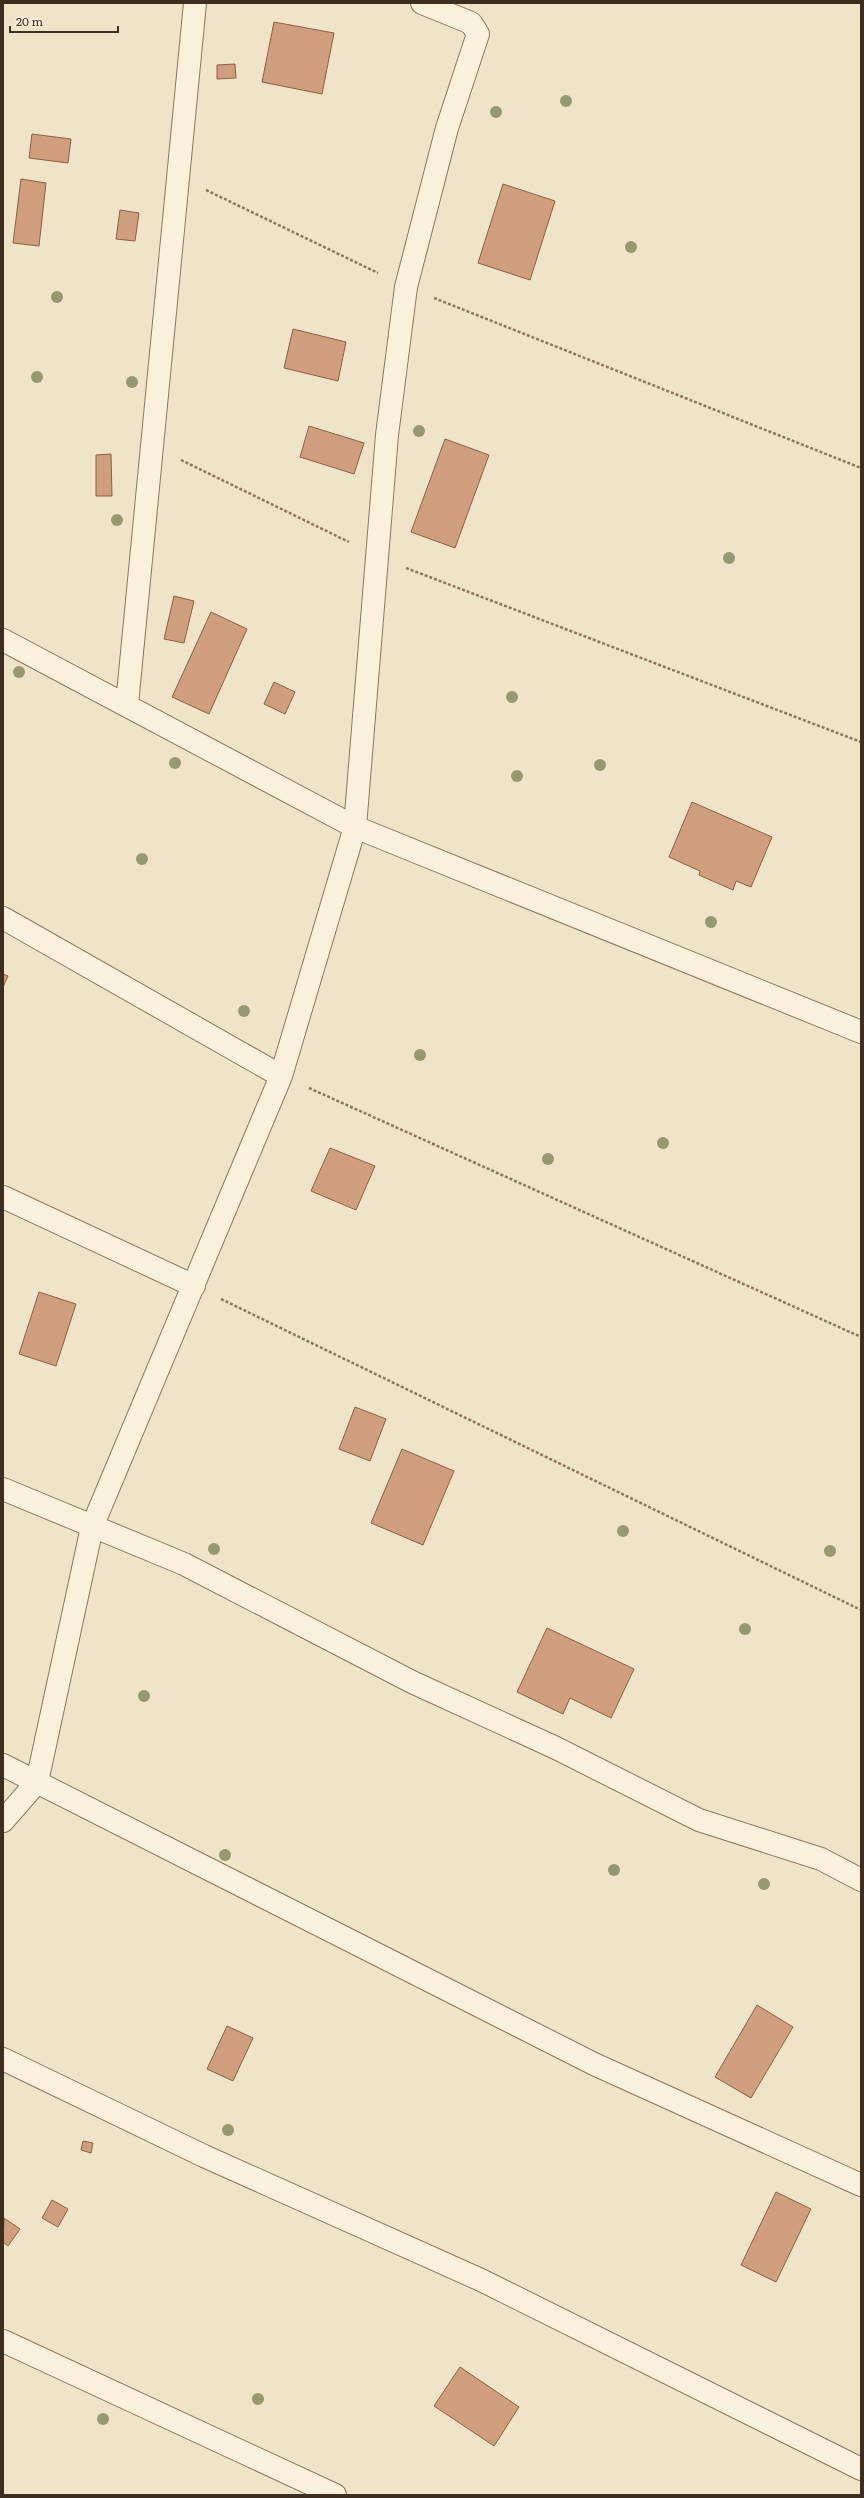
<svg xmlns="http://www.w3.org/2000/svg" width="864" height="2498" viewBox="0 0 864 2498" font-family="Literata,serif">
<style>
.building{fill:#cf9f7d;stroke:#8d5f41}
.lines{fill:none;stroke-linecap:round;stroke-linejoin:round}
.minor-casing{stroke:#8d765c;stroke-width:24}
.path{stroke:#8d765c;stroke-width:2.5;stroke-dasharray:3 2;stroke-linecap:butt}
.minor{stroke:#faf1dc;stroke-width:22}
.tree{fill:#96986f}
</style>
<rect width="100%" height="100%" fill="#f0e4c8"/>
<path class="building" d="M274,22L334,33L322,94L262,82Z
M235,64L236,78L217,79V65Z
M32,134L71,139L68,163L29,158Z
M21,179L46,183L39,246L13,243Z
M503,184L555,201L530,280L478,263Z
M120,210L139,213L135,241L116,239Z
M293,329L346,342L338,381L284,368Z
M309,426L364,443L354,474L300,457Z
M445,439L489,455L455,548L411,532Z
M111,454L112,496H96V455Z
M174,596L194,601L184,643L164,639Z
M211,612L247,629L209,714L172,697Z
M274,682L295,692L285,714L264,704Z
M692,802L772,837L751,887L736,881L733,890L699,875L700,871L669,857Z
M3,974L8,976L3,987Z
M330,1148L375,1166L356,1210L311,1191Z
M39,1292L76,1304L56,1366L19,1354Z
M355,1407L386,1419L370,1461L339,1449Z
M402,1449L454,1471L423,1545L371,1523Z
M547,1628L634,1669L611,1718L570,1698L563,1714L517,1692Z
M757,2005L793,2027L751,2098L715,2077Z
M227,2026L253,2038L233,2081L207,2069Z
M83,2141L93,2143L91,2153L81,2150Z
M776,2192L811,2209L776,2282L741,2265Z
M52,2200L68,2209L58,2227L42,2218Z
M4,2218L20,2229L8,2246L3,2242Z
M460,2367L519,2407L494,2446L434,2406Z"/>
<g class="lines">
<defs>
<path id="minor" d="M3,640L355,827L861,1032
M127,704L195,3
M3,918L281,1076
M3,1197L194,1286
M3,1489L184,1564L412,1682L556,1748L699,1820L821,1859L861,1880
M3,1765L594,2064L861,2185
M3,1821L37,1782L92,1527L281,1076L355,827L387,435L406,287L447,128L478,34L471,23L422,3
M3,2059L204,2156L481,2280L861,2469
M3,2341L335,2495"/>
</defs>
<use href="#minor" class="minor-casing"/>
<path class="path" d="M206,190L378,273
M434,298L861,468
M181,460L349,542
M406,568L861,742
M309,1088L861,1337
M221,1299L861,1610"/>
<use href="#minor" class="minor"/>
</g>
<g class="tree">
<circle cx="566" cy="101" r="6"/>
<circle cx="496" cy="112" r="6"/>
<circle cx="631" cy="247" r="6"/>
<circle cx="57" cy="297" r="6"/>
<circle cx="37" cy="377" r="6"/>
<circle cx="132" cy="382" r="6"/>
<circle cx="419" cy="431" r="6"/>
<circle cx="117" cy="520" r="6"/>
<circle cx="729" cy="558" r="6"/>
<circle cx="19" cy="672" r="6"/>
<circle cx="512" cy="697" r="6"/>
<circle cx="175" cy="763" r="6"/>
<circle cx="600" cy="765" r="6"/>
<circle cx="517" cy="776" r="6"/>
<circle cx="142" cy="859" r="6"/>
<circle cx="711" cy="922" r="6"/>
<circle cx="244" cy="1011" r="6"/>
<circle cx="420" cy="1055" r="6"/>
<circle cx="663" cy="1143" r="6"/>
<circle cx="548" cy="1159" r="6"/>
<circle cx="623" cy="1531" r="6"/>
<circle cx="214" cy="1549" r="6"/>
<circle cx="830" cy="1551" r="6"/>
<circle cx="745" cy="1629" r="6"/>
<circle cx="144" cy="1696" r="6"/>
<circle cx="225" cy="1855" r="6"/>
<circle cx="614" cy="1870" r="6"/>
<circle cx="764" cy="1884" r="6"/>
<circle cx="228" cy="2130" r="6"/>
<circle cx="258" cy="2399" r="6"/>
<circle cx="103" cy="2419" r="6"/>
</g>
<rect width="864" height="2498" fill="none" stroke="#3d2e20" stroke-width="8"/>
<path d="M10 26v6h108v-6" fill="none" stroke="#3d2e20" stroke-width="2"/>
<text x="16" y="26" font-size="12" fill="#3d2e20" stroke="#f7eed8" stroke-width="3" paint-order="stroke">20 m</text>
</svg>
